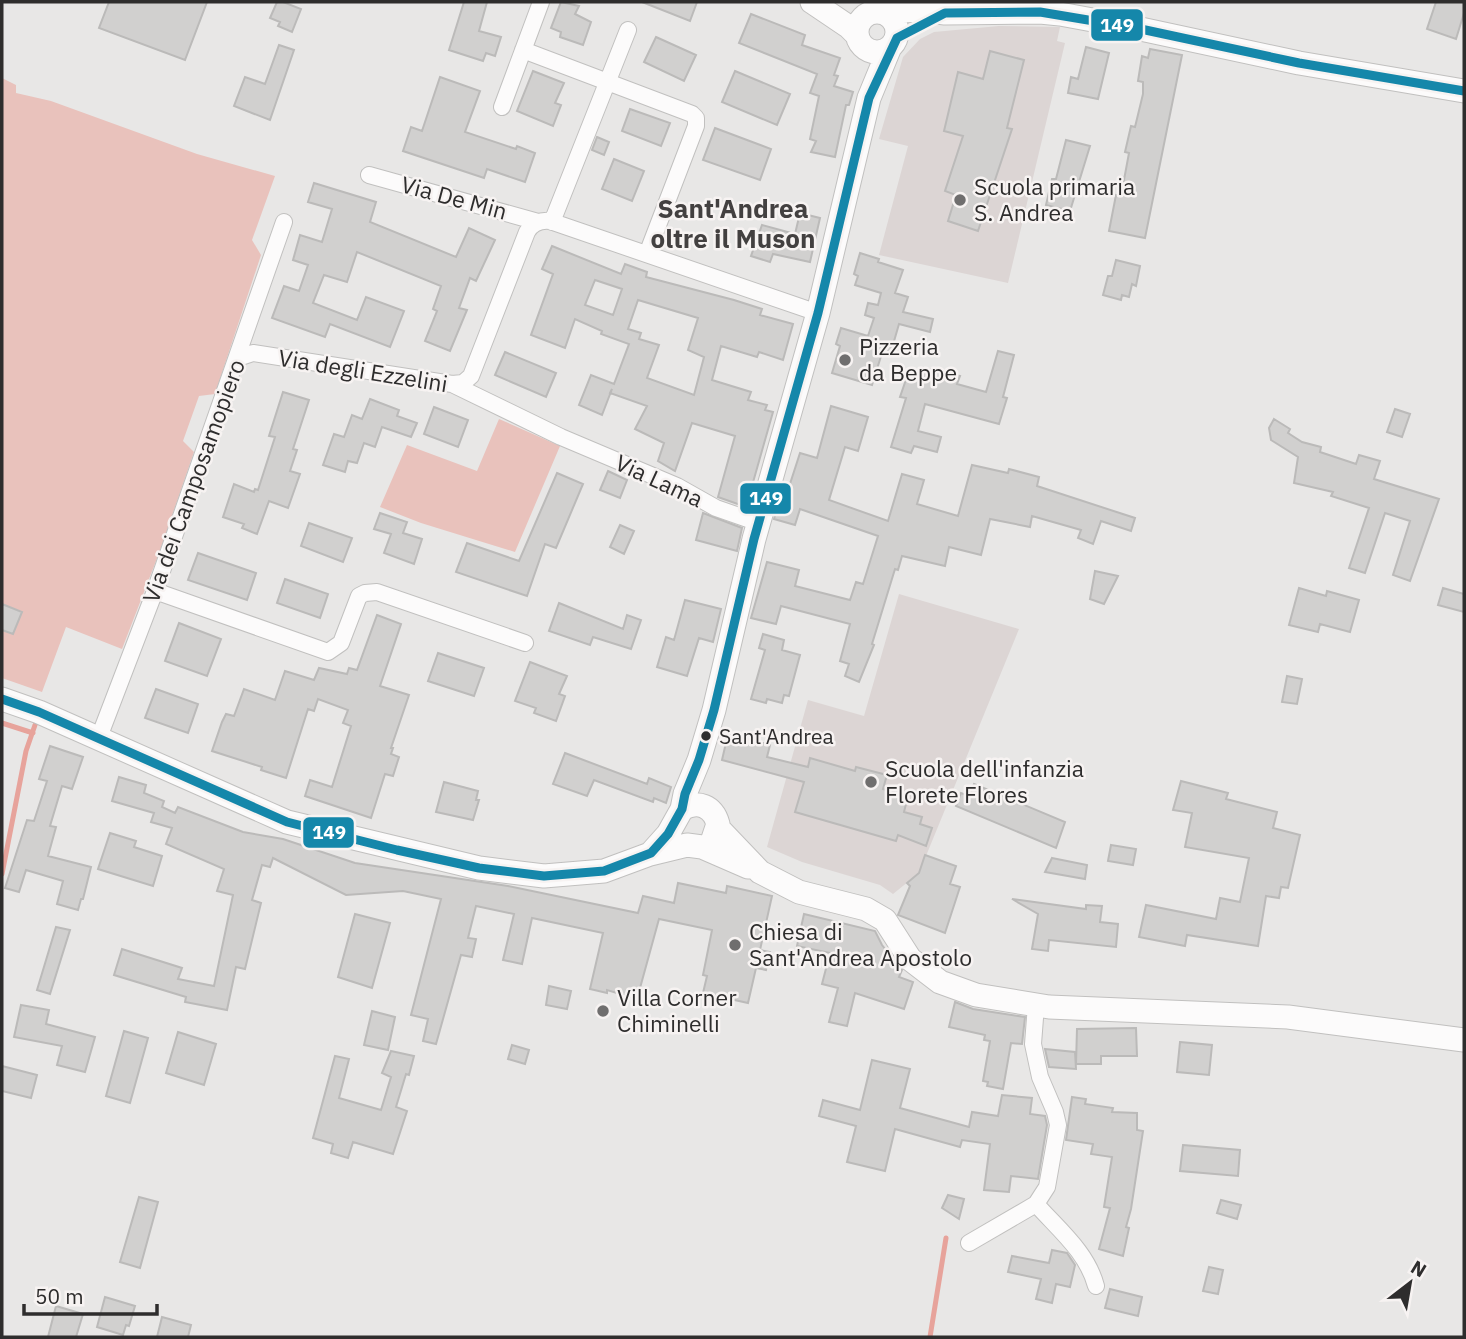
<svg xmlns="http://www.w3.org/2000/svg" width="1466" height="1339" viewBox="0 0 1466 1339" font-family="'IBM Plex Sans',sans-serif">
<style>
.built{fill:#dcd5d4}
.green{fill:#e9c2bc}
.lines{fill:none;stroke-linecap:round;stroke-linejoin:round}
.stream{stroke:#e7a39b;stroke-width:5}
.building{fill:#d1d0cf;stroke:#bbbab9;stroke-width:2;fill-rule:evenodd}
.street-casing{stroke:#c1c0bf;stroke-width:18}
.secondary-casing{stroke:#c1c0bf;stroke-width:25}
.street{stroke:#fcfbfb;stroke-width:16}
.secondary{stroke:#fcfbfb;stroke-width:23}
.bus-1-casing{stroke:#f7f3f2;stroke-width:14}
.bus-1{stroke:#1587aa;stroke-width:9}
.poi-dot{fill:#6f6e6e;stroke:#f7f3f2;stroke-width:2.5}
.bus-dot{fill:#2e2d2d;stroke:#f7f3f2;stroke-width:2.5}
.labels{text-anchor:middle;stroke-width:5;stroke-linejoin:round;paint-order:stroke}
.bus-label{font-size:21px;fill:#2e2d2d;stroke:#f7f3f2;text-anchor:start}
.poi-label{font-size:23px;fill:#2e2d2d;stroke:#f7f3f2;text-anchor:start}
.street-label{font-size:23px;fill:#2e2d2d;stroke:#f7f3f2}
.quarter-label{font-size:26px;font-weight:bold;fill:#434040;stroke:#f7f3f2}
.line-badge{stroke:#f7f3f2;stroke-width:2.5}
.badge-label{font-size:19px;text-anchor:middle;font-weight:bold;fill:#fff}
</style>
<rect width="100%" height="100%" fill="#e8e7e6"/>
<path class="built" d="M999,26L1060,27L1057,41L1065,43L1008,283L879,255L908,146L879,139L903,57L920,39L934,32Z
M899,594L1019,629L919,873L893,894L880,885L802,862L767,847L808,700L864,716Z"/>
<path class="green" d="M2,78L16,85V93L51,101L197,154L275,176L252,240L261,255L215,394L199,396L183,441L194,452L161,548L122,649L66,627L42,692L2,678Z
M499,419L560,446L515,552L421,523L380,507L407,445L477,471Z"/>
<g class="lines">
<path class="stream" d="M2,723L33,733
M2,874L26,751L35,725
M930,1337L946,1238"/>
</g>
<path class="building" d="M109,2H207L185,60L99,28Z
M277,2H283L301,9L292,32L278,26L280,22L270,18Z
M464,2H487L479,31L501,37L495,56L486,53L483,61L449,50Z
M561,2L579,6L575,14L591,22L583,45L560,37L561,32L551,28Z
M642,2H697L690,21Z
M1436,2H1464V13L1456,39L1427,29Z
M751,14L805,35L802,45L840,58L834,75L838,76L834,86L853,92L849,105H846L835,157L811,152L816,141L810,139L819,96L810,93L817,74L739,43Z
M656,37L696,55L684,81L644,62Z
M279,45L294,50L270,120L234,106L245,77L265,84Z
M1086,47L1109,53L1098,99L1068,93L1071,77L1078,79Z
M1150,49L1182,55L1145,238L1109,231L1116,195L1121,196L1129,153L1125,152L1131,126L1135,127L1143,94V82L1138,81L1142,56L1148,58Z
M990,51L1024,60L1007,128L1012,129L978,231L948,221L956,195L945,191L963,136L944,131L958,72L983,79Z
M533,71L564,83L555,103L561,105L553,126L517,111Z
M735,71L790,94L777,125L722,102Z
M440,77L480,91L465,132L516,149L517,146L535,153L525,182L487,169L484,178L403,151L411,127L422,131Z
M630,109L670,123L661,146L622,131Z
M715,128L771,149L760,180L703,160Z
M597,137L609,142L604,155L592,150Z
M1066,140L1090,146L1070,211L1046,205L1052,179H1056Z
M614,159L644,171L632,201L602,189Z
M314,183L376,202L370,222L456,257L469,228L495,240L476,281L470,278L459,308L467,310L450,351L425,341L437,311L433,309L441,286L357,252L347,282L324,275L313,303L357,320L366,297L404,311L390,347L330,324L325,337L272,318L284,286L299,291L308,265L293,260L300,235L322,242L332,209L308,202Z
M800,213L820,218L810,262L773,254L770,262L751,256L762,225L795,234Z
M552,246L621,274L625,264L647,272L646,277L734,300L762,309L760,315L793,324L783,360L759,352L757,357L721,346L712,380L751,392L748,400L767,405L765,410L773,412L746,507L718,497L735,436L692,423L675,471L658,461L664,443L635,429L647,406L610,393L612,389L602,415L579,405L591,375L614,384L629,344L601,334L602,331L575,319L565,348L531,335L553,274L542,269ZM595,280L622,289L613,315L585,305ZM638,300L698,318L688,350L704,357L694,395L647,378L659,345L639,339L641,333L628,329Z
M860,253L879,259L878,262L903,270L895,293L908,297L903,312L933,319L930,332L899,324L890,355L882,353L872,385L832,373L840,346L836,344L841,328L868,336L874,318L865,315L868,303L878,305L881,293L855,285L858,276L854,274Z
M1116,260L1140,266L1136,286L1132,284L1129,297L1122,295L1121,300L1103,295L1108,276H1112Z
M998,351L1014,355L1003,397L1007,398L999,424L925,404L918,431L941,437L937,452L914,446L911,453L891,447L906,398L900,397L909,371L922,374L924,368L960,376L957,384L986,392Z
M505,352L556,373L546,397L495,375Z
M283,392L309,400L293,449L297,450L290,471L300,474L288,508L269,501L257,534L242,528L244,524L223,517L234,484L254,492L255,489L258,490L275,437L269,436Z
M370,399L399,410L397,416L417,423L411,437L382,427L375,447L364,443L357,463L348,461L345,472L323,465L334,434L344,437L352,415L362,419Z
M831,406L868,417L858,451L845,447L829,500L888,521L902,474L924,480L917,504L958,516L972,465L1008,473L1009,469L1039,477L1037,486L1135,518L1131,531L1101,521L1093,544L1078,538L1081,530L1032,516L1030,527L990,519L981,555L949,547L945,566L902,556L898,570L895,569L872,644L874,645L859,682L845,676L849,664L840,661L850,624L781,606L776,624L751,618L767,562L799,570L795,586L850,600L856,582L863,584L878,536L800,509L795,525L774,519L783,489L788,490L800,453L817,458Z
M434,407L468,420L458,447L424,434Z
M1395,409L1410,414L1402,437L1387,432Z
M1274,419L1290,429L1288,433L1302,442L1321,447L1320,452L1356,464L1359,455L1380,461L1374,479L1439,499L1410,581L1393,575L1410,521L1385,513L1365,573L1349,568L1369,508L1331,496L1333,492L1294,483L1298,457L1271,440L1269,428Z
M608,471L627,480L620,498L600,490Z
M557,473L583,484L556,548L545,544L527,596L456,572L467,543L519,561Z
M380,513L407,522L403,533L422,539L414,564L384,553L391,534L374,529Z
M703,513L742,528L737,551L696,540Z
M309,523L352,538L343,562L301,546Z
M620,525L634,531L624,554L610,547Z
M198,553L256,573L247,600L188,580Z
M1095,571L1118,576L1104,604L1090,599Z
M285,579L328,594L320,618L277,603Z
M1299,588L1326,596L1327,591L1359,600L1350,632L1320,624L1318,632L1289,625Z
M1443,588L1464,594V612L1438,605Z
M685,600L721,609L713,642L699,638L687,676L657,667L666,637L674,640Z
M559,603L623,629L627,615L641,620L631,649L593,637L590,645L549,631Z
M2,604L22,612L13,634L2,630Z
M377,615L401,624L380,686L409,695L391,748H393L391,754L399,757L393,776L385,774L371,818L305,796L310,780L332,787L351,726L343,723L348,710L318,699L314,711L308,709L286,778L261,770L262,767L212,751L222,722L226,714L234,716L244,689L275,700L285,671L314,680L319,668L347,674L349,668L357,670Z
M179,623L221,639L207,676L165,661Z
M763,634L784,640L782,650L800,655L789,696L784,695L782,703L767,699L766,703L751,699L765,650L759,648Z
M438,653L484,668L474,696L428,681Z
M530,662L567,676L559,694L565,696L556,721L534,713L536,708L515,701Z
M1287,676L1302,679L1297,704L1282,702Z
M156,689L198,704L188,733L145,718Z
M728,734L770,745L767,757L808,767L810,758L855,771L856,767L887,775L883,789L908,796L904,812L922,817L920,824L932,828L926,846L898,835L896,841L795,812L804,782L722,760Z
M50,746L83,757L72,789L62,786L50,826L56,827L48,856L91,867L83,899H81L78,910L57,904L63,881L26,870L19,892L5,888L27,820L34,821L47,781L39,779Z
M565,753L647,784L649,778L671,787L666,803L654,798L653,802L594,780L587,796L553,784Z
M119,777L146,785L144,793L164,801L162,807L175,813L178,807L243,832L283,839L355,863L508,886L638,913L643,896L674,903L678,883L726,893L727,886L772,896L760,950L770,952L766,970L756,968L748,1003L703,993L707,976L703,975L712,930L659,919L637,999L607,990V993L590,989L603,933L532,918L522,964L503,960L514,914L476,906L468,938L476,939L472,957L461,955L436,1044L423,1041L428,1019L411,1015L441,899L403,891L346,895L273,858L270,867L262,865L252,900L261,903L245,969L236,967L227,1010L185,1002L186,997L114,975L122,949L182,968L178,979L214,986L233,895L217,891L224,869L166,844L172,828L151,822L154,813L112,801Z
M1181,781L1228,793L1226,799L1277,812L1273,828L1300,835L1288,888L1281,887L1279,898L1266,896L1258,946L1187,935L1185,946L1139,937L1146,905L1216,919L1220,898L1240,902L1249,858L1185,847L1192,813L1173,810Z
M444,782L478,791L476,800H479L473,820L436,812Z
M974,784L1065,822L1056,848L956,806L961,793L969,796Z
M110,833L136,841L134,847L162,856L153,886L98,869Z
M1111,845L1136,849L1133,865L1108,861Z
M925,855L956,866L950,884L960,887L945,933L898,915L910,886L907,883L919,873Z
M1052,858L1087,865L1085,879L1045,872Z
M1012,899L1086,909V905L1102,906L1100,922L1118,924L1116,947L1049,940L1048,951L1032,949L1038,914Z
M355,914L390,923L372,988L338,977Z
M804,914L875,931L882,945L902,970L899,977L913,982L904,1009L855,993L847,1026L829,1022L838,988L822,984L830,953L797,946Z
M56,927L70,930L50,994L37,990Z
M549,986L571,991L567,1009L546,1005Z
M955,1002L973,1009L1025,1017L1022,1044L1011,1043L1003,1089L987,1086L988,1082L983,1081L990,1041L984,1040L985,1035L949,1027Z
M21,1005L49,1010L46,1024L95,1037L85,1072L57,1065L62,1046L14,1037Z
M372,1011L395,1017L388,1050L364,1045Z
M1136,1028L1137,1056H1101V1064H1076L1077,1029Z
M124,1031L148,1038L130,1103L106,1096Z
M178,1032L216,1044L204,1085L166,1073Z
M1180,1042L1212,1045L1209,1075L1177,1072Z
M512,1045L529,1050L525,1064L508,1059Z
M1045,1049L1075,1052L1076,1069L1049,1067Z
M391,1051L414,1056L409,1075L406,1074L396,1107L407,1111L393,1154L353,1142L348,1158L331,1153L333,1144L313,1138L335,1056L349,1059L339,1098L381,1110L391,1077L382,1073Z
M872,1060L910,1069L900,1108L969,1127L972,1112L998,1116L1002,1095L1032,1098L1030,1114L1045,1116L1047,1125L1038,1179L1011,1176L1009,1192L984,1190L990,1144L962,1140L960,1147L895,1129L885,1171L847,1162L856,1126L819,1116L823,1100L860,1110Z
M2,1066L37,1075L31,1098L2,1091Z
M1072,1097L1086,1099L1085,1104L1113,1108L1112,1112L1137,1113V1130L1143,1131L1131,1209L1126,1227L1129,1228L1123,1256L1099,1249L1110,1208L1104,1207L1112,1157L1091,1154L1093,1144L1066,1140Z
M1183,1145L1240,1150L1238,1176L1180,1171Z
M948,1195L964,1199L959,1219L942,1208Z
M139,1197L158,1202L140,1268L120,1262Z
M1221,1200L1241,1205L1237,1219L1217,1213Z
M1052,1250L1067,1253L1075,1265L1070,1287L1056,1284L1052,1303L1036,1299L1041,1279L1008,1272L1012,1256L1049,1263Z
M1209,1267L1223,1270L1218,1294L1203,1291Z
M1110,1289L1142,1297L1138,1316L1105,1308Z
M105,1297L135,1306L129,1326L126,1325L123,1335L97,1327Z
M56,1306L83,1314L76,1337H48Z
M162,1317L191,1325L188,1337H157Z"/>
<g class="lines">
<defs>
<path id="street" d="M523,50L692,114L696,118V126L647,254
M502,107L541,2
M369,175L538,222
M552,222L628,30
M238,358L253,353L452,384L561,437L677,486L716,508L759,523
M452,384L463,383L471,376L527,232C532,223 541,220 550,221L818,313
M155,591L328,652L341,643L359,596L365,593L377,592L525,643
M98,740L155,591L284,222
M1036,1204C1059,1230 1087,1252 1096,1286
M969,1243L1036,1204L1047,1187L1058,1125L1055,1112L1040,1077L1033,1044L1036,1005"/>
<path id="secondary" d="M812,2L849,27L857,35
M857 32a20 20 0 1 1 40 0a20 20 0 1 1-40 0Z
M883,12L922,10L945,13L1040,12L1060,14L1136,28L1299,63L1464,91
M2,699L39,712L287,822L479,868L544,876L604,871L650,854L687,845L702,847L748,867
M682,809C698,800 713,806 718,824L713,839
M717,827L760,872L799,892L866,909L885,920L910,959L940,982L976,995L1049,1007L1288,1017L1464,1040
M651,853L668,834L682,809L685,794L699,760L714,710L754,539L818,313L869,98L890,47"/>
</defs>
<use href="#street" class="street-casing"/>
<use href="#secondary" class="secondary-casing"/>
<use href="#street" class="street"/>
<use href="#secondary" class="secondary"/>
<defs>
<path id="bus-1" d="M2,699L39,712L287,822L397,850L479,868L544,876L604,871L651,853L668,834L682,809L685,794L699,760L714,710L754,539L818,313L869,98L897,38L945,13L1040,12L1136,28L1299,63L1464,91"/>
</defs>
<use href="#bus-1" class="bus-1-casing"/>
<use href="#bus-1" class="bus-1"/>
</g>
<g class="poi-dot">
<circle cx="960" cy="200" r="7"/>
<circle cx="845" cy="360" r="7"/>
<circle cx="871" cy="782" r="7"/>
<circle cx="735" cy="945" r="7"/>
<circle cx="603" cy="1011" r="7"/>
</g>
<circle class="bus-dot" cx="706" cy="736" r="6"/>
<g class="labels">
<g class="bus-label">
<text x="719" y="744">Sant'Andrea</text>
</g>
<g class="poi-label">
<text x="974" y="195">Scuola primaria<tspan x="974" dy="26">S. Andrea</tspan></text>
<text x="859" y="355">Pizzeria<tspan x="859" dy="26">da Beppe</tspan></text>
<text x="885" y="777">Scuola dell'infanzia<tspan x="885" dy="26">Florete Flores</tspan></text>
<text x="749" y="940">Chiesa di<tspan x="749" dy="26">Sant'Andrea Apostolo</tspan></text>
<text x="617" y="1006">Villa Corner<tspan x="617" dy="26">Chiminelli</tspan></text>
</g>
<g class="street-label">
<text transform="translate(454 198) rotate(15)" y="8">Via De Min</text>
<text transform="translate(363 371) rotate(9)" y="8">Via degli Ezzelini</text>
<text transform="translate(194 481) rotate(-70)" y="8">Via dei Camposamopiero</text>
<text transform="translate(659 481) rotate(25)" y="8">Via Lama</text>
</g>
<g class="quarter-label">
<text x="733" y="218">Sant'Andrea<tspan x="733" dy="30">oltre il Muson</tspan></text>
</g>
</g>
<g class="line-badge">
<rect x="1090" y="8" width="54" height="34" rx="7" fill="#1587aa"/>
<rect x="739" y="482" width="53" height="33" rx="7" fill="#1587aa"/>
<rect x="302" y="816" width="53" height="33" rx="7" fill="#1587aa"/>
</g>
<g class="badge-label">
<text x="1117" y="32">149</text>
<text x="766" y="505">149</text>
<text x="329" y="839">149</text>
</g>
<rect width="1466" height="1339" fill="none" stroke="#2e2d2d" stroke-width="7"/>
<g transform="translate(1410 1283) rotate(31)" stroke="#f7f3f2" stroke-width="5" paint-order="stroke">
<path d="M0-5L12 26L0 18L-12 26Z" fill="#2e2d2d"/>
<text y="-10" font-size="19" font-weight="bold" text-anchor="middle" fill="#2e2d2d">N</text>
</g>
<path d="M24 1304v10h133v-10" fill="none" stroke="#2e2d2d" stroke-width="3.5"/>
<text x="35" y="1304" font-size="21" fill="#2e2d2d" stroke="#f7f3f2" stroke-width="5" paint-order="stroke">50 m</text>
</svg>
